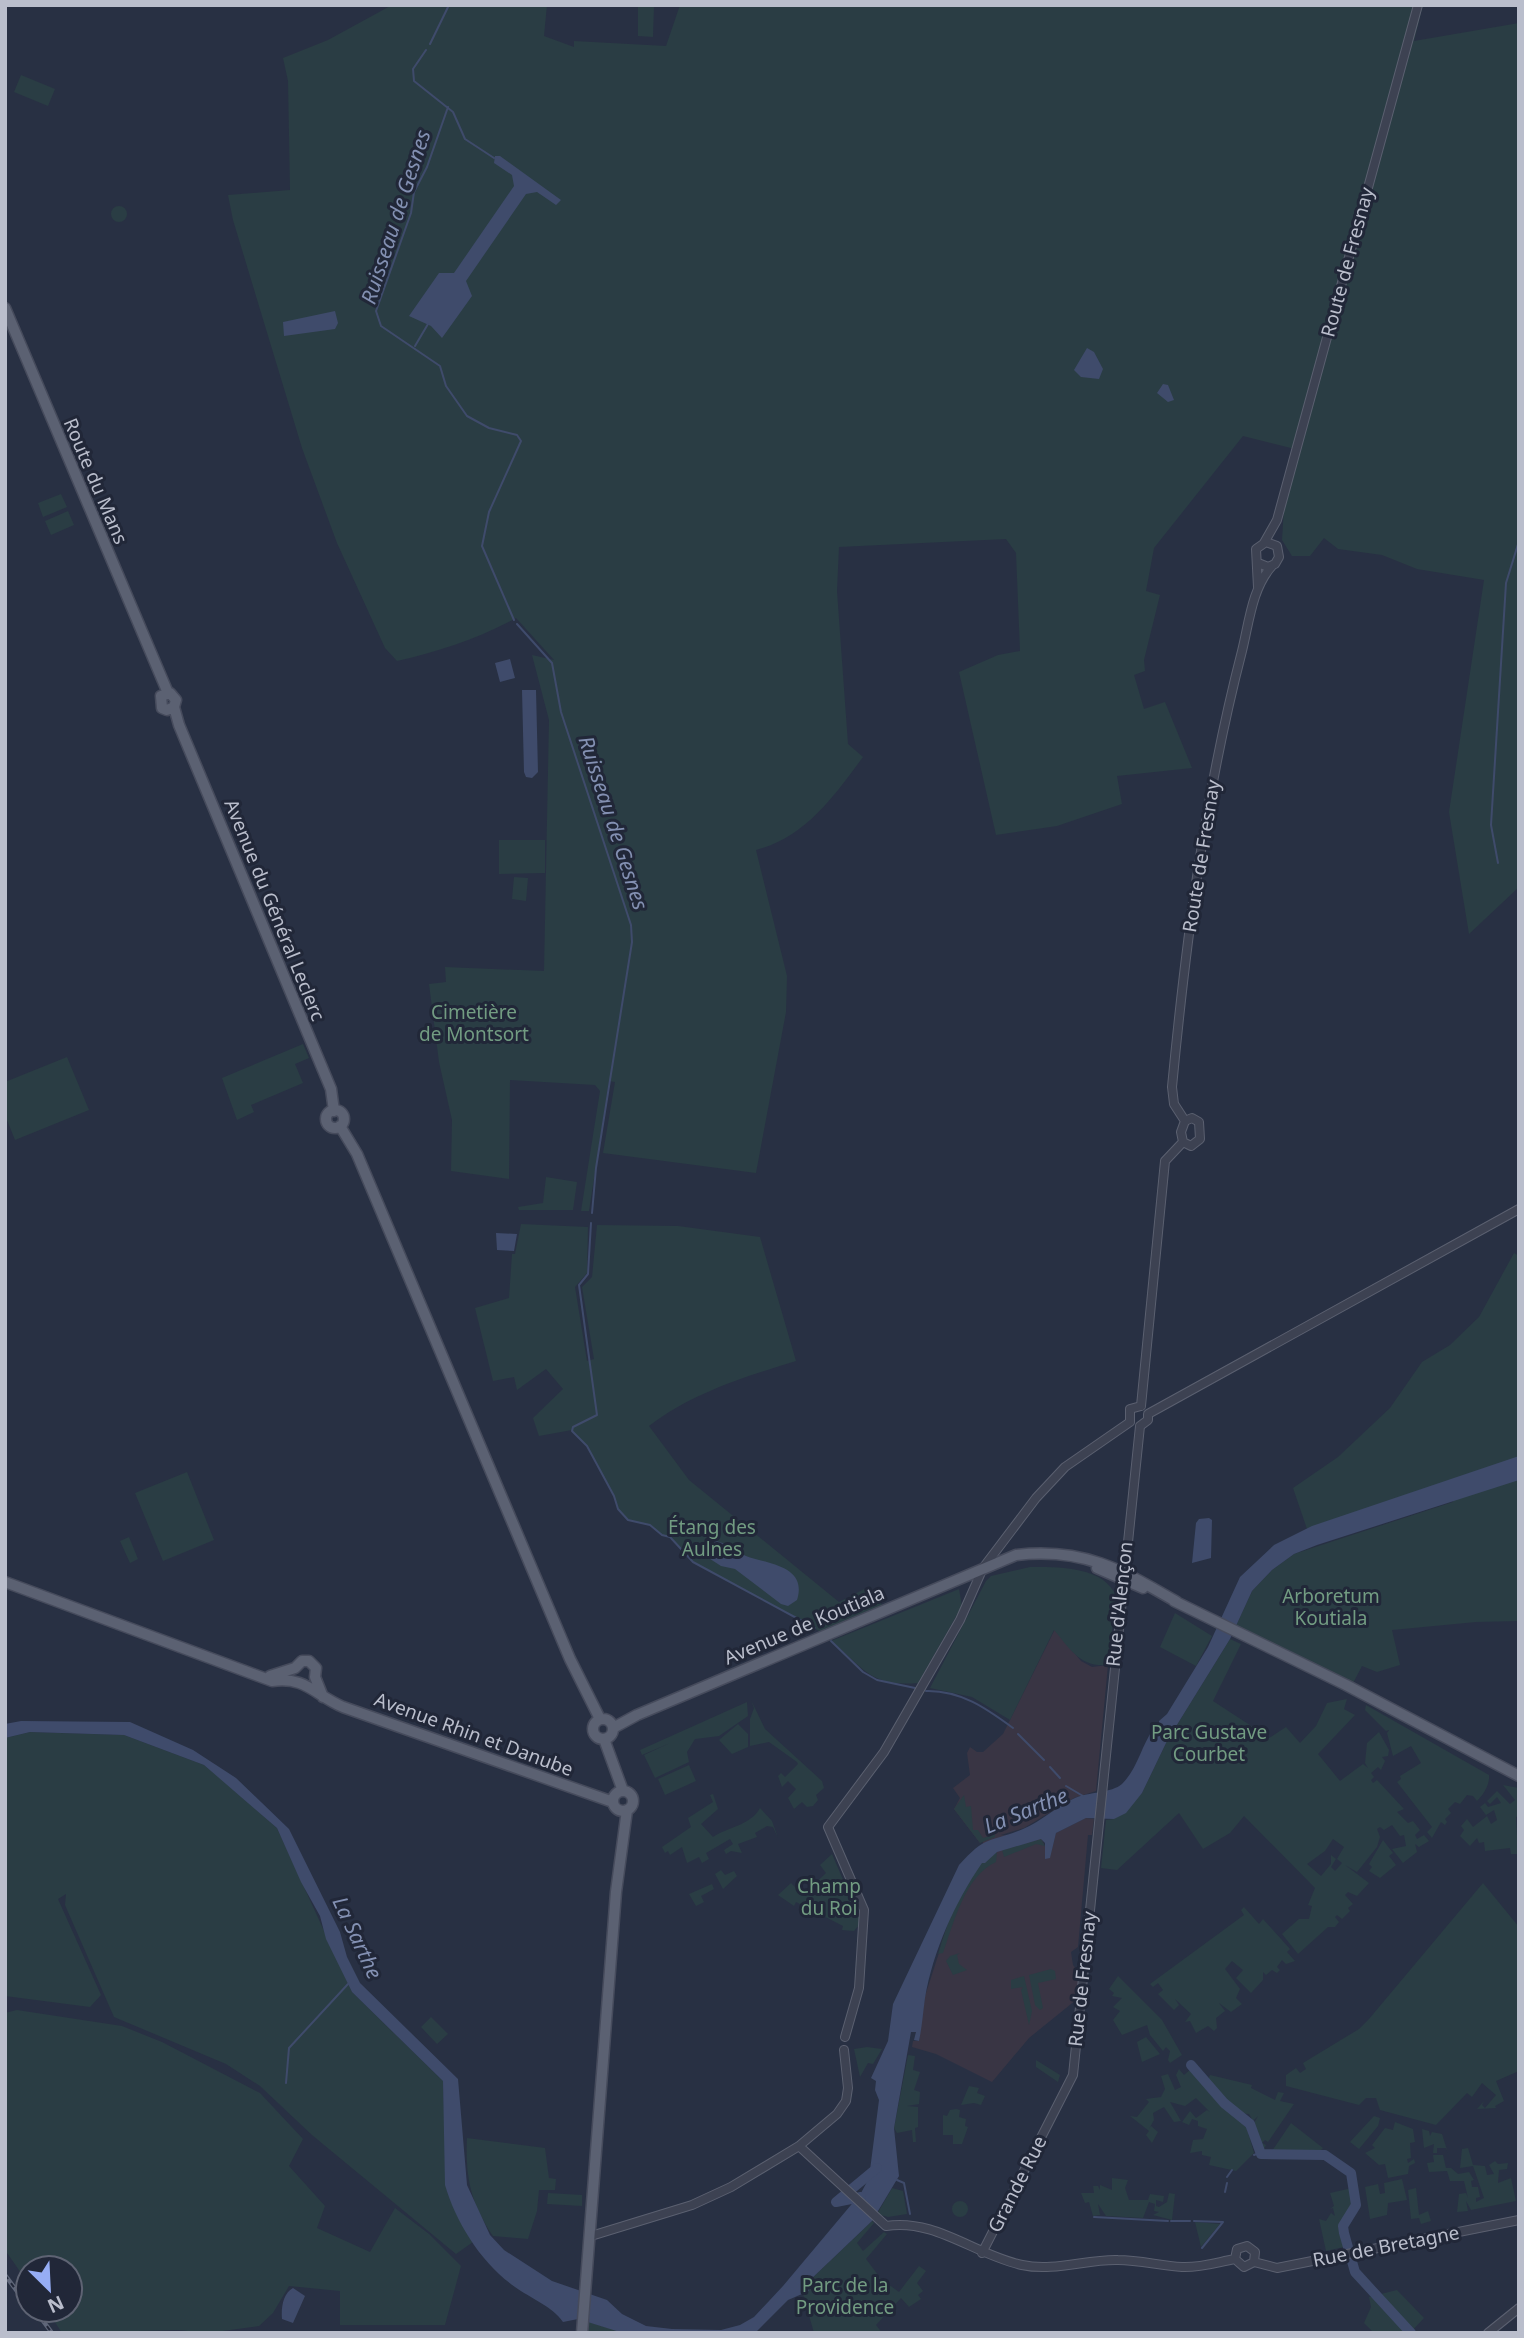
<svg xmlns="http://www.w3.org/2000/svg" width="1524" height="2338" viewBox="0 0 1524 2338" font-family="'Noto Sans',sans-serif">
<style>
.medical{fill:#393544}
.green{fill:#2a3d44;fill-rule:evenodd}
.water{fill:#3f4b6b}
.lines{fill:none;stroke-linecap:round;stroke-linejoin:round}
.stream{stroke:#3f4b6b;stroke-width:2}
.river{stroke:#3f4b6b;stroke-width:10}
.tertiary-casing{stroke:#5b6070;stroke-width:10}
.primary-casing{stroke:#464b5c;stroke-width:13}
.tertiary{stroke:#3d4252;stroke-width:8}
.primary{stroke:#5b6172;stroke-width:10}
.rail-casing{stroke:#5f6679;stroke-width:4.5}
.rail{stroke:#212738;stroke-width:2;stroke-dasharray:5;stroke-linecap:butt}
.labels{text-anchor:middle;stroke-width:6;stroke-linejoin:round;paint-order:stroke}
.street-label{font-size:19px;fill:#babecc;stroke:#212738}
.park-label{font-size:19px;fill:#729c82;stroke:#212738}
.water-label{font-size:21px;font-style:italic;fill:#8390b2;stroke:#212738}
</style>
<rect width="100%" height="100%" fill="#283043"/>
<path class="medical" d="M1055,1629L1081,1661L1092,1667L1108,1665L1096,1791L1074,1798L1024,1828L1001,1835L1041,1838L1050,1857L1056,1833L1086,1818L1094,1819L1092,1835H1088L1078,1947L1071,1952L1073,1965L1079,1972L1076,2000L1029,2038L992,2082L936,2054L912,2047L913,2041H919L925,1996L948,1925L982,1862L983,1841L980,1843L954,1809L960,1798L953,1788L970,1775L967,1753L970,1747L977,1752H983L1003,1734Z"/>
<path class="green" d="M392,5H547L544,36L574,47V41L666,46L680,5H1423L1414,41L1519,23V887L1469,934L1449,812L1484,580L1417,569L1382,555L1338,549L1324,538L1310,556H1292L1282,540L1284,507L1299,450L1243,436L1154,548L1146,591L1160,595L1144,660L1145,671L1134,675L1144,709L1165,702L1192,768L1117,776L1122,804L1057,826L996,835L959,672L998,655L1020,651L1016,553L1006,539L839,547L837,591L848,744L863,757C834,796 806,837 756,850L787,976L786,1012L756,1173L603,1153L615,1082L609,1081L589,1211H581L600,1091L595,1085L510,1080L509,1179L451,1171L452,1120L439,1062L429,984L446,982L445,967L544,971L549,720L532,655L554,660L516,618C477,639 440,651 397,661L385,648L337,543L302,448L233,220L228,195L290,190L288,81L283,58L328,40Z
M638,5L654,6L653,37L638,36Z
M21,75L55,89L48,106L14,92Z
M111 214a8 8 0 1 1 16 0a8 8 0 1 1-16 0Z
M61,494L67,507L43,517L38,503Z
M68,511L74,525L51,535L45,521Z
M499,840H545V873L499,874Z
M514,877L528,878L526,901L512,899Z
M303,1044L309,1058L295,1064L303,1083L251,1105L254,1112L237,1120L222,1078Z
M67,1057L89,1110L15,1140L5,1115V1082Z
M546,1177L577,1182L573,1210H519L518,1207L543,1203Z
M521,1224L588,1227L587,1273L575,1287L587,1361L594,1359L582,1287L592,1277L597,1225L678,1226L760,1237L796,1361C744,1377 692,1393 649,1426L689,1480L839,1602L870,1586L882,1605L821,1632L693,1562L670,1537L662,1535L650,1525L628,1520L618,1509L614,1496L587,1446L572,1430L539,1436L533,1418L563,1389L546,1369L517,1390L514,1377L493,1381L475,1308L509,1298L512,1254H515Z
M1514,1253L1519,1256V1621L1476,1622L1392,1630L1400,1665L1377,1672L1362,1666L1351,1687L1234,1630L1252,1591L1272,1570L1294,1554L1453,1502L1450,1480L1307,1529L1293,1488L1338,1457L1390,1408L1422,1362L1450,1345L1479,1317Z
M187,1472L214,1540L163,1561L135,1493Z
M129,1537L138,1559L130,1563L120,1541Z
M1030,1567C1057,1567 1104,1566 1116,1596L1108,1665C1081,1668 1070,1649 1054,1630L1010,1720L972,1697L930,1688L986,1581L991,1576Z
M959,1589L962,1606L918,1683C870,1687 864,1668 831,1641Z
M1175,1613L1212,1636L1196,1666L1160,1647Z
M1230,1639L1241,1644L1213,1701L1259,1731L1266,1740L1286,1727L1300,1743L1316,1726L1327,1703L1347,1699L1344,1709L1355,1715L1318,1754L1340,1781L1363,1764L1368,1768L1365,1763L1367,1743L1379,1732L1389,1750L1388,1756L1382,1757L1385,1761L1381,1770L1378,1767L1371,1773L1374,1777L1371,1780L1373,1783L1377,1780L1404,1809L1397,1812L1408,1823L1413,1821L1420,1830L1415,1835L1417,1839L1424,1835L1429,1841L1419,1847L1415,1844L1417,1852L1403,1863L1392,1849L1406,1846L1404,1835L1400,1836L1392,1825L1384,1830L1380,1827L1377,1829L1380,1837L1377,1847L1357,1872L1345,1865L1369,1883L1357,1896L1348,1892L1345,1895L1353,1904L1348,1908L1350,1911L1342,1919L1337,1915L1335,1917L1339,1922L1335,1927H1328L1298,1954L1282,1934L1299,1919H1309L1312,1906L1308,1905L1315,1888L1244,1816L1230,1833L1203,1849L1179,1813L1117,1870L1101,1868L1106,1820L1114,1819L1142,1793L1167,1741ZM1333,1839L1344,1847L1337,1859L1342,1863L1335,1871L1331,1867L1336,1859L1331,1855V1864L1321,1876L1307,1864L1325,1851Z
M751,1700L765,1729L822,1781L824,1788L816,1795L818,1800L813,1806L807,1807L802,1802L794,1809L788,1798L796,1789L788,1781L782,1787L778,1776L781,1773L785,1777L798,1764L797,1762L769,1742L750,1746V1719L754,1708Z
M747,1702L748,1716L719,1736L695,1739L687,1752L689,1762L655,1778L644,1755L670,1743L642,1755L640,1750Z
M1366,1705L1489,1775C1490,1784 1484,1794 1477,1801L1473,1796L1467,1795L1460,1804L1455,1802L1448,1809L1451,1813L1445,1819L1447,1822L1445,1825L1441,1822L1432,1838L1427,1832L1432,1827L1397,1782L1401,1779L1400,1776L1421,1763L1411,1746L1393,1756L1387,1733L1389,1730L1386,1731L1365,1710Z
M738,1724L748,1734V1747L732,1754L719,1740Z
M30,1732L124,1735L204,1765L220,1778L277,1828L352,1992L443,2081L447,2191L473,2242L456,2254L312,2135L260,2086L226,2064L114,2017L65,1905L66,1894L58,1899L101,1995L90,2007L5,1996V1738Z
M689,1765L696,1781L665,1795L658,1779Z
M1503,1785L1519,1788V1816L1516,1817L1518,1854H1511L1510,1848L1485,1851L1484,1842L1479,1843L1477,1838L1470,1846L1460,1836L1464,1830L1461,1826L1467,1819L1473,1827L1487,1816L1491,1824L1497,1820L1494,1810L1486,1815L1480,1807L1485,1803L1488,1807L1501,1803L1497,1797L1490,1804L1487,1801L1497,1791L1510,1804L1515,1800Z
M713,1794L718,1809L701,1824L713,1837C728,1827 751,1825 760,1808L772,1821L778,1838L773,1827L767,1826L755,1833L757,1837L738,1844L742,1853L731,1851L726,1854L724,1850L733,1844L730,1839L706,1853L709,1859L702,1863L699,1857L687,1863L682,1847L670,1855L668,1851L665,1853L662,1847L691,1827L688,1818L713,1802L710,1795Z
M964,1795L966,1807L971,1806L973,1830H978L983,1838L995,1834V1837L980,1843L954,1809Z
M1041,1839L1045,1846L1036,1844L1004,1857L1002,1850Z
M1383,1840L1393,1853L1389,1856L1396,1865L1380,1878L1369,1871L1372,1867L1369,1864Z
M997,1852L996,1862C965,1876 954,1922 943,1953L938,1954C949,1920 963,1869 997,1852Z
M832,1854L859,1917V1925L854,1931L842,1930L843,1926L796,1902L794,1906L778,1895L791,1883L803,1895L826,1873L820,1865Z
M721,1870L725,1875L734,1871L737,1876L723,1889L715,1874Z
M1483,1883L1519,1927V2071L1496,2081L1504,2101L1495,2106L1496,2108L1477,2109L1484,2101L1482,2105L1485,2108L1496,2095L1482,2083L1472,2097L1467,2093L1436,2125L1380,2110L1376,2098H1366L1359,2105L1286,2086V2075L1296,2068L1300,2073L1306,2069L1303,2063L1359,2029L1369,2019Z
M712,1884L714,1889L701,1896L704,1902L696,1906L689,1894Z
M1244,1907L1259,1924L1263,1919L1290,1949L1287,1952L1295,1961L1286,1964L1282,1960L1277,1967L1280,1970L1277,1973L1272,1970L1266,1975L1263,1972V1980L1251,1993L1236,1978L1243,1970L1232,1961L1225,1969L1240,1989L1236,1998L1242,2004L1231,2012L1219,2003L1225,2011L1216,2018L1217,2028L1214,2031L1208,2026L1196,2033L1190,2021L1185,2022L1191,2014L1175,1999L1179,2005L1174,2010L1158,1994L1163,1990L1158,1983L1153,1987L1150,1984L1244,1915L1241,1910Z
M960,1953L957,1955L959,1964L967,1970L953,1975L946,1961L950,1956Z
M1051,1969L1055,1971L1056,1979L1038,1983L1043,2008L1040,2010L1035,2005L1029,1975Z
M1024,1976L1032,2011L1029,2025L1021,1990L1023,1987L1011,1989V1980Z
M1118,1976L1162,2020L1182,2055L1170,2063L1168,2060L1170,2051L1166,2047L1163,2051L1150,2035L1147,2025L1122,2035L1113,2020L1120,2011L1113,2007L1122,1998L1112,1996L1114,1993L1109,1989Z
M17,2010L122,2026L162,2042L260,2093L303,2139L289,2166L325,2206L317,2228L370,2252L395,2208L429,2234L461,2266L445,2325H340V2291L289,2286L273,2313L259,2326L208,2333L178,2330L62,2333L47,2310H70V2268H28V2283L5,2250V2013Z
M431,2017L448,2034L437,2044L421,2027Z
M1146,2037L1160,2054L1142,2062L1137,2042Z
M867,2047L882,2049L873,2064L868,2063L860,2077L854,2049Z
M908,2055L915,2056L913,2070L920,2072L914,2090L920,2092L919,2104L907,2106L918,2107V2127L915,2128L916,2142H913L912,2130L897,2133L894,2128Z
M1036,2060L1060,2075L1058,2082L1036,2067Z
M1179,2069L1184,2075L1191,2069L1199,2076L1196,2077L1198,2080L1201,2078L1223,2106L1245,2122L1254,2153L1236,2171L1209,2165L1211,2157L1202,2155V2151L1190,2153L1193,2140L1203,2139L1207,2129L1198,2126V2121L1192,2119L1189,2125L1182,2122L1190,2111L1196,2118L1207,2110L1210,2112L1196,2098L1185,2106L1170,2102L1181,2121L1174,2122L1164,2107L1153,2113L1154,2120L1149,2129L1151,2126L1158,2132L1152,2143L1146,2135L1149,2131L1130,2116L1137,2117L1149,2102L1146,2099L1161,2097L1165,2089L1161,2076L1168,2074L1175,2090L1181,2087L1176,2075Z
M1210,2075L1252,2085L1251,2088L1275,2100L1278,2092L1284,2093L1280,2101L1294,2104L1268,2142L1265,2140L1262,2143L1266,2145L1264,2149L1258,2148L1254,2123L1258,2116L1253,2121L1249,2114C1231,2114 1220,2097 1207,2082Z
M969,2086L979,2088L977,2093L985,2096L981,2105L974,2103L961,2105Z
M956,2109L960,2110L959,2117L966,2119L965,2126L968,2127L962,2144H953V2135H943V2115L947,2116L950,2110Z
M1374,2116L1380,2118L1378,2126L1359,2149L1350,2142Z
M1395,2122L1413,2129L1415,2142L1410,2143L1411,2158L1407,2159L1408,2163L1414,2159L1415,2163L1409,2166L1408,2174L1388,2178L1385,2164L1379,2165L1365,2153L1375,2148L1372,2145L1385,2128L1393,2130Z
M1291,2123L1323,2148L1319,2152L1272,2151Z
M1422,2129L1429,2131L1430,2136L1432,2132L1442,2134L1448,2153L1446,2148H1437V2153H1433L1434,2144L1424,2148Z
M467,2138L545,2148L549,2178L556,2179L555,2190H539L537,2211L528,2239L493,2236C471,2204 465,2177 467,2138Z
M1468,2148L1473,2165L1485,2166L1487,2175L1494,2174L1489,2165L1495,2161L1498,2164L1508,2163L1507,2169L1499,2170L1498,2183L1511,2178L1516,2201L1471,2210L1466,2201L1468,2211L1457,2212L1459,2194L1466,2193L1468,2198L1464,2181H1450L1447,2171L1429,2172L1427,2163L1434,2162L1433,2155H1443L1446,2168H1451L1458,2174L1469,2172L1474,2180L1471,2181L1472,2187H1478L1480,2197L1476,2198V2202L1484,2198L1473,2166L1460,2168L1462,2149Z
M1112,2178L1128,2180L1125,2188L1129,2200H1148L1150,2194L1164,2196L1163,2202L1156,2200V2206L1159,2207L1167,2202L1169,2193L1175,2194L1172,2220L1153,2215L1159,2212L1154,2211L1155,2204L1149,2202L1143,2218L1106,2216L1098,2204L1100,2215L1093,2216L1089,2202L1085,2203L1081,2193H1094L1093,2186H1098L1100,2190V2185L1112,2190Z
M1402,2179L1407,2200L1388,2203L1387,2215L1370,2219L1365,2187L1378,2184L1380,2194L1385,2193L1384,2183Z
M892,2188L903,2191L907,2214L888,2217L877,2214Z
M1352,2188L1353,2208L1340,2229L1344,2247L1326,2251L1319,2219L1326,2221L1331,2213L1335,2216L1333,2208L1330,2209L1334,2206L1330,2193Z
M1416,2188L1419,2215L1428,2211L1431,2221L1421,2224L1419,2218L1411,2219L1408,2190Z
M548,2193L582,2195V2206L547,2204Z
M952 2209a8 8 0 1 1 16 0a8 8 0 1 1-16 0Z
M872,2221L874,2223L857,2243L863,2251L884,2232L887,2234L866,2259L881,2279L899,2292L919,2266L926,2271L917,2283L923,2291L918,2295L921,2299L909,2307L901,2298L876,2325L882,2333H814L803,2294L809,2291L808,2282Z
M1195,2222L1220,2224L1201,2247Z
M1397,2290L1424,2318L1410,2333H1374L1364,2323L1371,2307L1369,2297Z
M588,2322L620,2331L619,2333H587Z"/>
<path class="water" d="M495,156H500L561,200L556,205L537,192L526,194L466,281L472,296L442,338L431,326L409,316L439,273H454L514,186L512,175L494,163Z
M335,311L338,323L335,329L284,336L283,322Z
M1087,348L1094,352L1103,369L1099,379L1081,377L1074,370Z
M1163,384L1168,385L1174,400L1168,402L1157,393Z
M510,659L515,678L500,682L495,663Z
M522,690H536L538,772L532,778L526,777L524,772Z
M496,1233L517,1234L514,1251L497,1250Z
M1519,1456V1480L1317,1545L1294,1554L1272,1570L1252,1591L1230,1639L1167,1741L1142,1793L1126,1813L1114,1819L1086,1818L1056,1833L1050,1858L1045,1859V1843L1041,1839L997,1852L985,1863H982C955,1902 933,1951 925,1998C923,2013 922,2027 919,2041L914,2040L916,2032H911L894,2128L899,2176L872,2221L809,2281V2291L788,2300L755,2333H623L578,2319L563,2322C552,2306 530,2298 515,2287C482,2264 456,2223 445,2185L443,2081L352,1992L326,1939L320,1916L301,1882L277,1828L204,1765L124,1735L30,1732L5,1738V1724L21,1721L130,1722L193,1750L236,1778L289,1829L340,1932L347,1957L360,1983L458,2079L467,2185L490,2235L504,2250L552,2281L607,2300L622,2314L646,2326L672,2329L721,2330L740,2325L754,2317L783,2286L861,2193L869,2178L879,2100L875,2090L876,2081L871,2078L888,2041L893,2004L959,1865C987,1834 989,1843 1023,1829C1042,1821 1057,1806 1075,1798C1088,1792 1112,1793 1122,1784C1138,1768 1141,1746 1154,1728L1159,1730V1721L1167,1714L1208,1647L1240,1577L1274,1545L1312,1526Z
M1209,1518L1212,1520L1211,1558L1192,1563L1196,1523L1199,1519Z
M711,1540C726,1542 733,1550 746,1556C766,1564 808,1565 797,1600L788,1606L781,1604L735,1569L721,1566L704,1555L701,1546Z
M293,2288L305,2296L293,2323L282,2319C281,2308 283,2293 293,2288Z"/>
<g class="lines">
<path class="stream" d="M430,44L449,5
M426,50L413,69L414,81L453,112L465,139L494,158
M448,107L427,167L414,192L411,213L376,311L381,326L440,366L446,386L467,416L489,428L517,435L521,441L489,512L482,546L514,620
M415,346L428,324
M517,624L552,663L561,712L631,925L632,942L596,1168L592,1213
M1498,863L1491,825L1506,583L1519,541
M591,1223L588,1274L579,1285L597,1415L573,1427L572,1431L587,1446L614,1496L618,1509L628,1520L650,1525L662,1535L670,1537L693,1562L815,1628
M831,1641L863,1672L877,1680L915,1688
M926,1691C960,1690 986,1708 1013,1728
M1018,1734L1044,1760
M1050,1767L1060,1778
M1066,1786L1083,1796
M286,2083L289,2048L348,1984
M1254,2155L1259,2153
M1227,2177L1232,2170
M897,2180L904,2183L910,2214
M1225,2192L1227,2183
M1094,2217L1168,2221
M1171,2221H1190
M1194,2221L1223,2222L1202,2248"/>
<path class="river" d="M1191,2065L1224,2103L1250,2124L1261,2154L1325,2155L1351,2173L1356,2205L1343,2226L1344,2233L1355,2272L1411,2333
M861,2197L836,2202L877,2168"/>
<defs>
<path id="tertiary" d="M1264,543L1277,520L1418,5
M1258,587L1256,549L1266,542L1277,546L1279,557L1275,564L1268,567L1258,563
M1185,1121L1174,1104L1172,1087C1186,940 1205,794 1242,651C1249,623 1252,588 1272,566
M1183,1142L1191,1146L1200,1139L1199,1122L1192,1118L1185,1121
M1183,1142L1181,1132L1185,1121
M1141,1406L1165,1161L1183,1142
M1130,1422V1409L1141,1406
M1140,1426L1148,1420V1414L1519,1209
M845,2037L859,1988L864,1910L828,1827L884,1752L960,1620L983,1568L1036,1498L1065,1467L1130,1422
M799,2146L886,2226C935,2218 975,2255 1022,2265C1054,2272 1087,2259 1118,2260C1140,2260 1161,2266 1182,2267C1200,2268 1218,2262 1235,2259
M591,2236L692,2205L731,2187L799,2146L837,2114L846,2101L848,2088L844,2050
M982,2253L1073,2075L1140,1426
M1235,2259L1237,2249L1247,2246L1255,2252L1254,2262
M1235,2259L1244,2267L1254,2262
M1254,2262L1277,2268L1519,2220
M1488,2333L1519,2308"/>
<path id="primary" d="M5,308L168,693
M174,707L167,710L162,708L161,696L170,693L176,700L174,707L179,725L331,1089L334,1111
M326 1119a9 9 0 1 1 18 0a9 9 0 1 1-18 0Z
M340,1126L357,1154L570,1659L600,1719
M1097,1568L1143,1588
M5,1582L272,1681C305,1676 315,1695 343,1707L613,1802
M1174,1601L1346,1685L1519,1776
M270,1676L295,1668L302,1661H309L316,1668L315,1677L323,1697
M593 1729a10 10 0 1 1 20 0a10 10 0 1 1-20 0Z
M613,1728L637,1715L1016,1555C1083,1547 1122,1570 1177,1602
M604,1739L623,1791
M613 1801a10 10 0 1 1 20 0a10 10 0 1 1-20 0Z
M582,2333L616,1892L627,1810"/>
</defs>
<use href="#tertiary" class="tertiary-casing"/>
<use href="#primary" class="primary-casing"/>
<use href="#tertiary" class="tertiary"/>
<use href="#primary" class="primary"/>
<defs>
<path id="rail" d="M5,2275L28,2306
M35,2310L52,2333"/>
</defs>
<use href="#rail" class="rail-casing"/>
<use href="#rail" class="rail"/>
</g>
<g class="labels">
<g class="street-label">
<text transform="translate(1347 262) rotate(-75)" y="7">Route de Fresnay</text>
<text transform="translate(96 481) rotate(67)" y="7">Route du Mans</text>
<text transform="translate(1201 856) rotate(-81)" y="7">Route de Fresnay</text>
<text transform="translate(275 910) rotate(68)" y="7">Avenue du Général Leclerc</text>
<text transform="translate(1119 1604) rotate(-84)" y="7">Rue d'Alençon</text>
<text transform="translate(804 1625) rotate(-23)" y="7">Avenue de Koutiala</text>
<text transform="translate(474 1734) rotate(20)" y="7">Avenue Rhin et Danube</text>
<text transform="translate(1082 1979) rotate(-84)" y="7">Rue de Fresnay</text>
<text transform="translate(1017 2184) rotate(-63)" y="7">Grande Rue</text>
<text transform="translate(1386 2246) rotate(-11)" y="7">Rue de Bretagne</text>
</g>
<g class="park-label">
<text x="474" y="1019">Cimetière<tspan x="474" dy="22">de Montsort</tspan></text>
<text x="712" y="1534">Étang des<tspan x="712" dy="22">Aulnes</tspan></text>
<text x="1331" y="1603">Arboretum<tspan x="1331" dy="22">Koutiala</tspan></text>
<text x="1209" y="1739">Parc Gustave<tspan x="1209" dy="22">Courbet</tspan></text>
<text x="829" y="1893">Champ<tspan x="829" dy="22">du Roi</tspan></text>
<text x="845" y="2292">Parc de la<tspan x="845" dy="22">Providence</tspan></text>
</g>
<g class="water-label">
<text transform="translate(396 217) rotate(-72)" y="7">Ruisseau de Gesnes</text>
<text transform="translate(613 823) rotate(72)" y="7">Ruisseau de Gesnes</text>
<text transform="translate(1026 1811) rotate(-22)" y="7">La Sarthe</text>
<text transform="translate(357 1938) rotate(65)" y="7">La Sarthe</text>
</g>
</g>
<rect width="1524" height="2338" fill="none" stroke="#babecc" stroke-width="14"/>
<g transform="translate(49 2289) rotate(156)"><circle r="33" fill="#212738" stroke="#5e6373" stroke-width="2"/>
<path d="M0-5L12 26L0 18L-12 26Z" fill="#96adf5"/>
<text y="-10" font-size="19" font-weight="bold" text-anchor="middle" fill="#babecc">N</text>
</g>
</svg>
